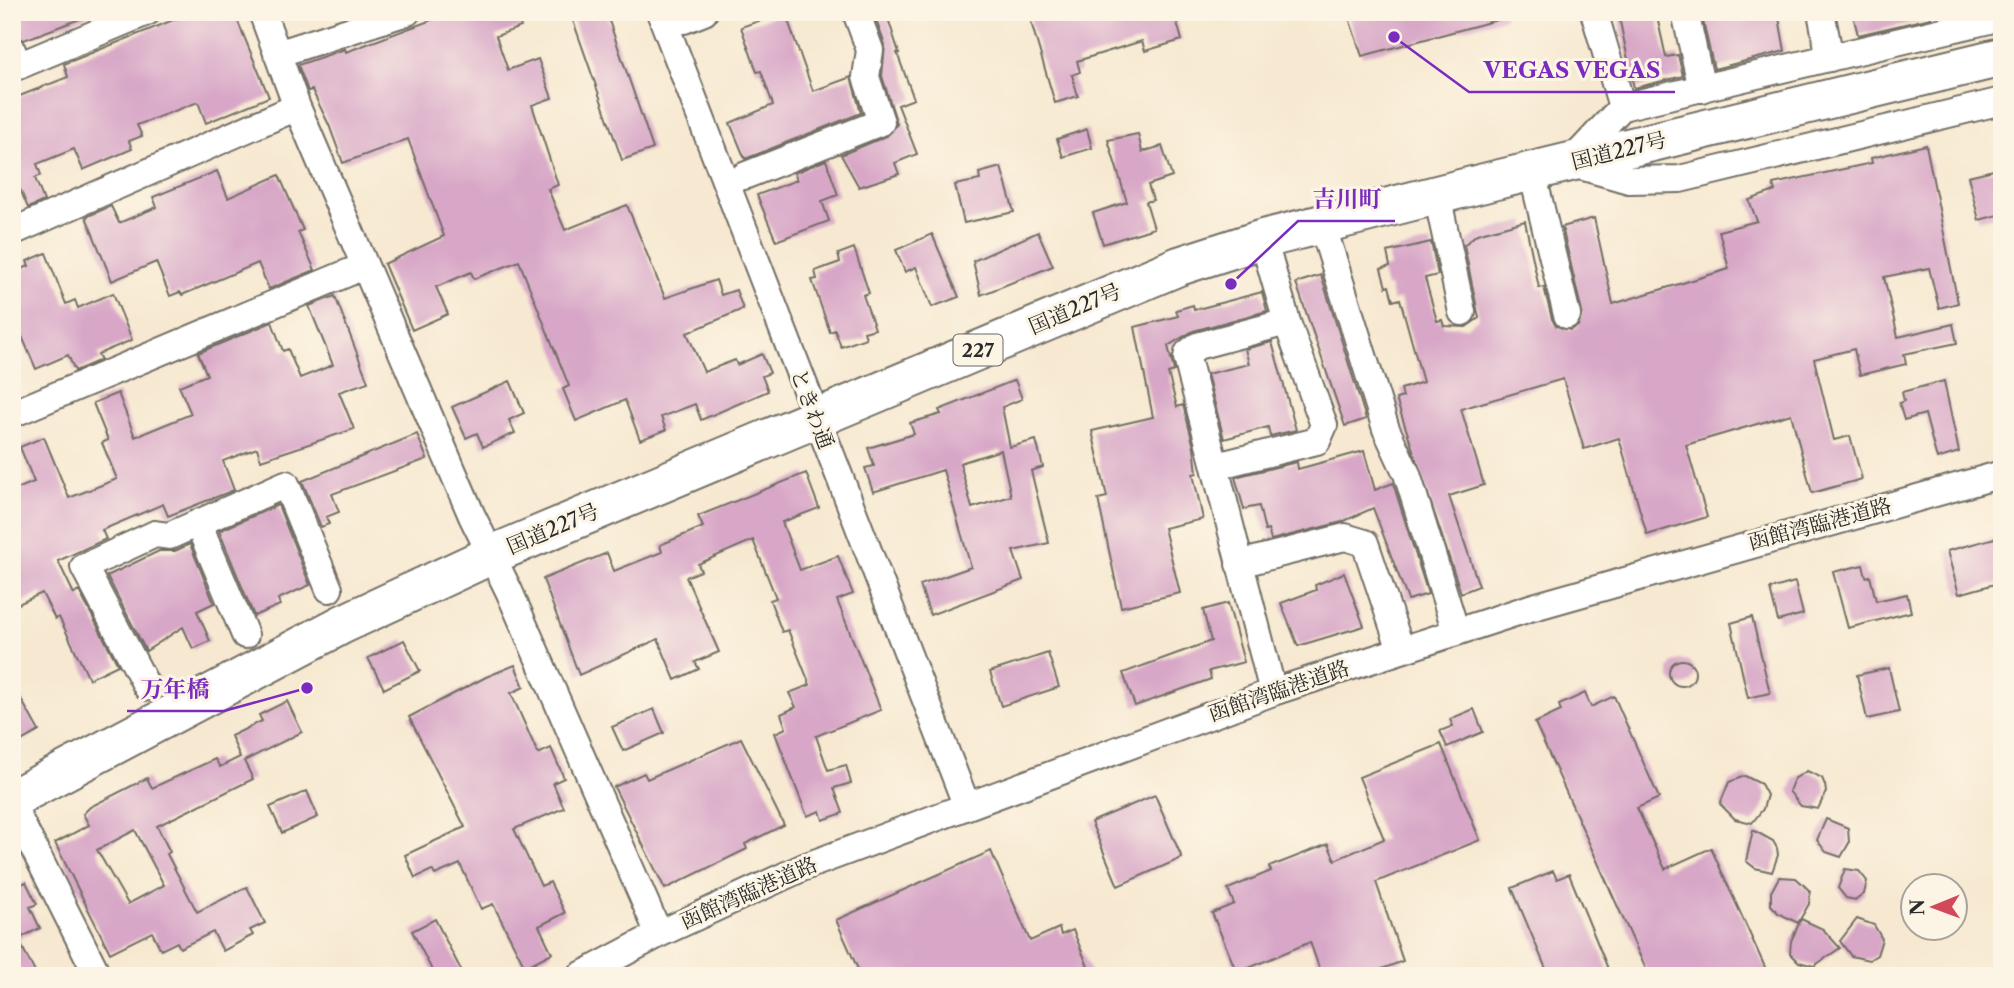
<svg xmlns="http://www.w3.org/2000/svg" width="2014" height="988" viewBox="0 0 2014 988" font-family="'Libre Caslon Text','Noto Serif JP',serif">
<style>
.building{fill:#d8a7c7;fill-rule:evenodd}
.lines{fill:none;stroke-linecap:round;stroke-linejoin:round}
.minor-casing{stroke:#726e65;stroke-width:30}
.highway-casing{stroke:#726e65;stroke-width:42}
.minor{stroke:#fff;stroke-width:26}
.highway{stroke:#fff;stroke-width:38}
.labels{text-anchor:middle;stroke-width:6;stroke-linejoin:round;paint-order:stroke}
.shield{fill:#fcf5e5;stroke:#6a6863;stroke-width:2}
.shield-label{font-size:19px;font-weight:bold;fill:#2b2b2b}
.street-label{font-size:21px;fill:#2b2b2b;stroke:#fcf5e5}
.leader{fill:none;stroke:#7b2cbf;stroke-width:2.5}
.callout-dot{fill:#7b2cbf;stroke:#fcf5e5;stroke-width:2.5}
.callout-label{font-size:23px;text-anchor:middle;font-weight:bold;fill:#7b2cbf;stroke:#fcf5e5;stroke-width:6;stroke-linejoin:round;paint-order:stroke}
</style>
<rect width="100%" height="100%" fill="#fcf5e5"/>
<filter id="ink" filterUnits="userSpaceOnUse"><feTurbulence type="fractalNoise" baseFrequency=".0143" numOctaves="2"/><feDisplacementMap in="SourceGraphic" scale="14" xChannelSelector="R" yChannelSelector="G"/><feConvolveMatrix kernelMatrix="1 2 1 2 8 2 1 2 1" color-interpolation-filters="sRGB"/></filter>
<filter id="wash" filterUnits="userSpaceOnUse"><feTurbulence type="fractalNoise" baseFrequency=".00686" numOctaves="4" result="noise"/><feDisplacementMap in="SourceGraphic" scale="28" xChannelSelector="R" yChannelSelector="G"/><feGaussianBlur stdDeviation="1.57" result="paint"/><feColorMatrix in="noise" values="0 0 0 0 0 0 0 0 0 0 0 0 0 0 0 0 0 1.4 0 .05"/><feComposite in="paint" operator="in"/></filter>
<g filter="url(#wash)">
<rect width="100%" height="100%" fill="#f7e9d1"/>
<g id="blocks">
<path class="building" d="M12,12H93V14L24,40L12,35Z
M193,12H234L269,97L206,123L198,102L137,125L142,136L129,141L132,149L83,170L74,149L37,164L41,175L35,178L44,201L28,208L12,170V99L68,77L64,64Z
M453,12H516L521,27L496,36L508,70L538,59L552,98L532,105L558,185L548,189L565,230L627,205L665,298L716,280L721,295L736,290L743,309L687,333L704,372L735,360L737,365L762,354L770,373L762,376L768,391L701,420L695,404L661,417L666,430L640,440L625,400L576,421L563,389L569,386L519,261L474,279L471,272L436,287L448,314L412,330L384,264L444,236L408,139L343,163L329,125L312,90L308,91L298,65L345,49L346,52Z
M570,12H606L653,149L622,160Z
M785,12L813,91L851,77L861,113L745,159L730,123L773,105L761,71L757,72L741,27Z
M873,12H886L899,53H897L914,99L898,105L917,154L895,163L899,174L859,187L841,155L887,136L897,124L882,76L885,45Z
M1028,12H1174L1182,40L1145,51L1142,41L1077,61L1080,72L1072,75L1078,96L1055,103Z
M1347,12H1505V18L1362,56Z
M1618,12H1656L1666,57L1678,55L1683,76L1634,88Z
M1778,12L1785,51L1714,69L1701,13Z
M1865,12H1931V18L1858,35L1853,15Z
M1087,129L1092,148L1063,157L1057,139Z
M1138,134L1142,152L1162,146L1172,177L1148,185L1153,200L1146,202L1154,228L1103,244L1093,213L1127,202L1108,140Z
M1926,145L1958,303L1939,308L1929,268L1884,277L1898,337L1953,324L1957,343L1904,354L1906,364L1860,375L1854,349L1814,359L1834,440L1850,436L1862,479L1812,493L1791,414L1686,445L1707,517L1647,535L1619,438L1584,449L1563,379L1461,409L1484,485L1449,496L1479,586L1461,593L1396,399L1403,397L1401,389L1423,382L1400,299L1393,301L1389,286L1386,287L1381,269L1390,266L1387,252L1431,242L1438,275L1425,278L1437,321L1442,320L1444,326L1466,327L1479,318L1464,245L1477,234L1525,221L1539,288L1544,287L1552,319L1556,326L1570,330L1578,326L1582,312L1562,227L1594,218L1613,304L1729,269L1719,231L1757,221L1749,200L1775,191L1773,184L1872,163L1871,158Z
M826,160L838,195L822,201L829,221L776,241L757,195L797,180L794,173Z
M1001,167L1014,212L964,223L955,185L980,180L979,173Z
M2002,168V214L1979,220L1968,176Z
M217,171L228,198L279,175L303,230L298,232L315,270L269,289L258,263L182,295L180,292L170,296L156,262L112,281L86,217L111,206L119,223L157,207L153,197Z
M1038,232L1053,266L981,295L973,261Z
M932,234L959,297L932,307L916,267L905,272L896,250Z
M854,248L869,293L863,295L875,329L864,332L866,338L841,347L835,330L830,332L812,280L817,279L815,271L840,262L838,254Z
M46,253L66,304L75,300L78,308L113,293L132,340L98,354L101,360L75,371L68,355L36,369L21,334L12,338V273L29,266L27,261Z
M1321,275L1366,419L1345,426L1296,283Z
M1262,292L1267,311L1193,331L1168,346L1174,371L1168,373L1177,407L1183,405L1194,447L1197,473L1193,474L1203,519L1164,528L1180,593L1121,607L1098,499L1107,497L1092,431L1153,417L1135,327L1178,316L1176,310L1193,305L1194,310Z
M335,296L368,382L339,392L354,429L261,460L257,448L223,461L234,490L168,516L163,504L102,530L106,539L58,561L74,594L79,591L118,665L89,679L59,617L55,619L42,593L12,607V491L34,482L20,447L44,437L69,498L117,479L102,443L108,440L93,403L118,393L135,437L191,414L179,386L207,375L198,353L272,322L283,351L288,349L300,378L333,365L309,306Z
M1272,342L1296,430L1270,436L1268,427L1224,439L1207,374L1249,364L1245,349Z
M1015,380L1022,399L1002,407L1010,447L1036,440L1043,467L1031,471L1049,543L1013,551L1023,580L930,615L920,585L971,567L943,470L873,492L865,468L874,466L868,448L914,434L910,423L941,414L939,410ZM1001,450L1011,496L972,508L960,463Z
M510,381L524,413L509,420L515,433L483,447L477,433L466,438L452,407Z
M1944,381L1959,452L1937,459L1925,414L1904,420L1899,403L1904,401L1902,392Z
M417,434L427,459L332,494L339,512L326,517L329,524L321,527L302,481Z
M1364,451L1375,490L1393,483L1428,594L1408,600L1373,508L1342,522L1271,540L1268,530L1265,531L1259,506L1244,509L1235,477L1297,462L1298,469Z
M806,473L819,508L782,522L800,570L838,556L853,594L837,600L881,710L816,736L828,770L846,765L851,783L834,788L843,813L823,820L820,811L807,816L775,733L786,728L781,714L796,707L789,693L810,685L788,630L782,632L770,600L776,598L753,540L698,564L701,571L686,577L719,652L695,662L699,669L675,680L658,639L579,675L543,579L607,553L614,571L662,552L660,545L703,527L698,516Z
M278,505L310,585L278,599L280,605L254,616L219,531Z
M2002,536V582L1959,594L1947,551Z
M190,544L214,603L197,611L210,641L193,649L183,627L146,651L107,576L159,551H175Z
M1863,565L1866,577L1870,576L1876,601L1907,594L1911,612L1848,628L1833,572Z
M1344,573L1364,626L1298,646L1281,603L1316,590L1315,585Z
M1795,582L1803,614L1778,621L1770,589Z
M1228,603L1244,662L1209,671L1211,679L1135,706L1123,673L1211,641L1203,610Z
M1752,617L1770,693L1748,698L1731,623Z
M404,640L420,671L384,689L368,658Z
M1048,653L1059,687L1001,706L990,672Z
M1669 673a13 13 0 1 1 26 0a13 13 0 1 1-26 0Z
M515,665L524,687L511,693L538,754L551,748L564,778L553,783L564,808L514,829L541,886L550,882L565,913L539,926L552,953L525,967L493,904L481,909L460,864L435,875L432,870L415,878L405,855L465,827L409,717L486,677Z
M1889,668L1899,712L1867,719L1857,675Z
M12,683L39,731L12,746Z
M1585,693L1591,707L1614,696L1659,798L1637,808L1665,869L1711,848L1769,976H1649L1535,723L1561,711L1559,705Z
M287,701L302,732L244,761L253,779L157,826L170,852L167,854L197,912L247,887L265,923L250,930L253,935L223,951L213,932L180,948L177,942L161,950L152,932L110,953L55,843L89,825L83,814L90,807L147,778L152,788L215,759L220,767L240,757L231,736L262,721L259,715ZM135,830L164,885L128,904L97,850Z
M654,709L664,733L623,751L612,727Z
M1474,709L1483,732L1447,747L1440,731L1453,726L1450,719Z
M741,738L784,825L745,844L747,849L665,889L614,787L644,773L647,779Z
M1441,744L1480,840L1376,882L1403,961L1364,976H1322L1310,942L1237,973L1212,913L1234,904L1228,889L1271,871L1269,867L1328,844L1335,860L1384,839L1359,777Z
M1807,771L1822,778L1825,785L1826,792L1818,809L1801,806L1789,791L1794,779Z
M1745,776L1761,784L1767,795L1763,809L1752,823L1735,819L1720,804L1729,782Z
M307,791L318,817L282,833L270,807Z
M1155,795L1182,858L1118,886L1091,822Z
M1826,819L1848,828L1849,843L1841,857L1826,852L1817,840Z
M1753,830L1773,841L1777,848L1778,855L1772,872L1755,868L1746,861Z
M991,851L1030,941L1059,928L1061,935L1073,930L1092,976H861L836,920Z
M1845,869L1859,871L1867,881L1864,894L1856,900L1846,898L1838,888Z
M12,871L19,885L26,882L37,904L30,907L40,928L18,939L37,976H12Z
M1553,871L1557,879L1569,874L1611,976H1549L1512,888Z
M1779,877L1796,878L1810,891L1809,904L1798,923L1778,913L1771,905V892Z
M435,919L464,976H435L412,931Z
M1801,919L1823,929L1840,948L1814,966L1799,962L1790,953L1791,941Z
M1857,919L1874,925L1882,939L1877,955L1869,960L1851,956L1840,941Z"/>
</g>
</g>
<g filter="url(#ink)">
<use href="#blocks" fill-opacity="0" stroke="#726e65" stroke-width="2"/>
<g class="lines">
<defs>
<path id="minor" d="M262,12L297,107L472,516L509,591L659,934
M660,12L966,804
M1594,12L1622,107
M1685,12L1702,89
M1821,12L1830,58
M2002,17L1622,107L1570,163L1629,180L1680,179L2002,101
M684,20L704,12
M12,50L18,66L147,12
M277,54L407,12
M1532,172L1567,315
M744,176L881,122L866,77L870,50L856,12
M1437,195L1462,312
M1322,224L1386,429L1407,474L1456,632
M12,232L297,107
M12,414L350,272
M1216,466L1317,441L1324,425L1287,322L1263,239
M198,523L245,635
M1239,564L1345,537L1365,543L1401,650
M147,687L84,567L155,534L169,536L286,484L329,589
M1273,692L1187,358L1188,353L1197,346L1287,322
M12,805L98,976
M580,976L659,934L804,867L1273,692L1530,608L2002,474"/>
<path id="highway" d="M12,799L343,624L491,555L1179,266L1263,239L1492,181L2002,57"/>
</defs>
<use href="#minor" class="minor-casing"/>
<use href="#highway" class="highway-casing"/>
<use href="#minor" class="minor"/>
<use href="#highway" class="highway"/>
</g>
</g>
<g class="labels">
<rect class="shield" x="953.5" y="334.5" width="49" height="31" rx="5"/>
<g class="shield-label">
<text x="978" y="357">227</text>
</g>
<g class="street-label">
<text transform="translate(1619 151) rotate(-14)" y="7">国道227号</text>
<text transform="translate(1075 309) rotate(-23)" y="7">国道227号</text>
<text transform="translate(812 409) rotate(69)" y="7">ときわ通</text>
<text transform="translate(1820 524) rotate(-15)" y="7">函館湾臨港道路</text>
<text transform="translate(553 529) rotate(-23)" y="7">国道227号</text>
<text transform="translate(1279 691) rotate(-19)" y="7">函館湾臨港道路</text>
<text transform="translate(749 893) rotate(-24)" y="7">函館湾臨港道路</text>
</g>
</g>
<path class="leader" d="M1394 37L1469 92H1675M1231 284L1298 221H1395M307 688L224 711H127"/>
<g class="callout-dot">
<circle cx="1394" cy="37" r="7"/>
<circle cx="1231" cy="284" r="7"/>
<circle cx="307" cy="688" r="7"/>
</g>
<g class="callout-label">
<text x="1572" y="78">VEGAS VEGAS</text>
<text x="1347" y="207">吉川町</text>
<text x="175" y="697">万年橋</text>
</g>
<rect width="2014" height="988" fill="none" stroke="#fcf5e5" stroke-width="42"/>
<g transform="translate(1934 907) rotate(269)"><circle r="33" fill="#fcf5e5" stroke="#a8a49b" stroke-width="2"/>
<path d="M0-5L12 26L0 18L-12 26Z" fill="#d1495b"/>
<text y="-10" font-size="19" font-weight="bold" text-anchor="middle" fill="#2b2b2b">N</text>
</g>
</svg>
